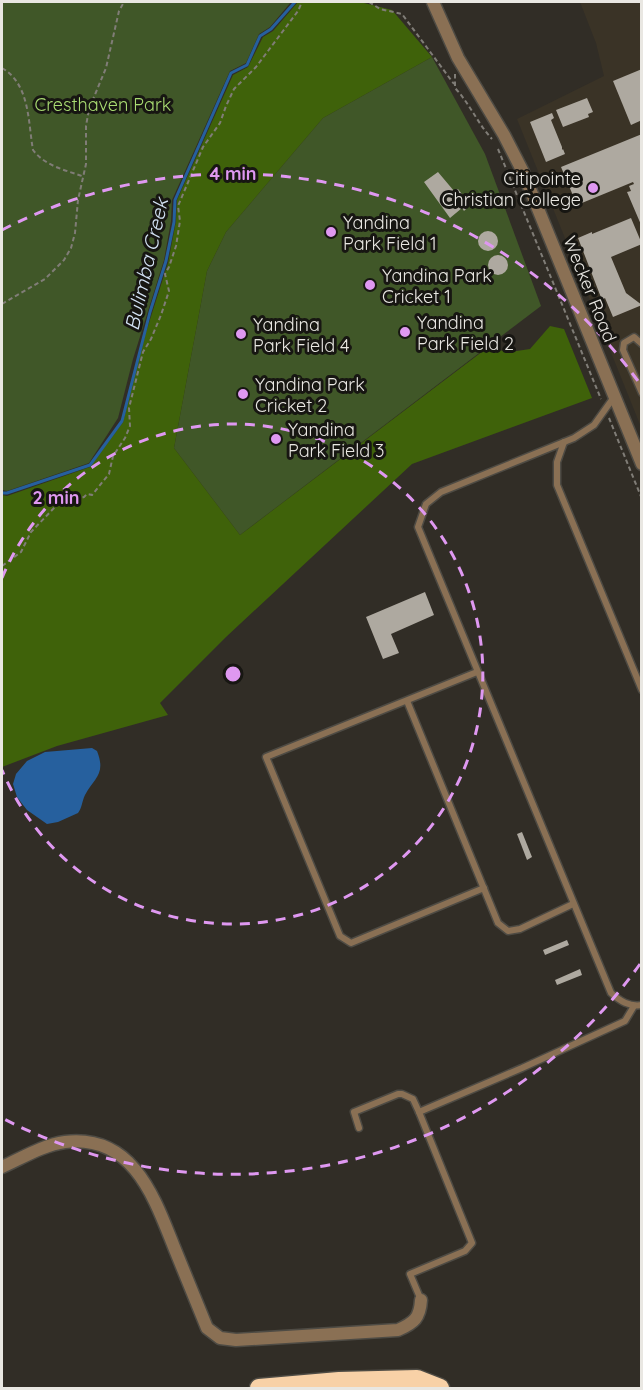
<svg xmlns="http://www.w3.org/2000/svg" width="643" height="1390" viewBox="0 0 643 1390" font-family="Quicksand,sans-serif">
  <rect width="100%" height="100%" fill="#312d26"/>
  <polygon fill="#3a3326" points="580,2 641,2 641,427 517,119 604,76 596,43"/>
  <g fill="#405728">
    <polygon points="2,2 291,2 270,27 259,34 246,63 230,71 172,200 171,221 164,260 133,359 118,418 89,463 7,491 2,490"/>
    <polygon points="432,57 485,154 541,306 240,535 174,448 207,271 226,232 323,118"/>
  </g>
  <polygon fill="#3f620a" points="298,2 360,2 392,10 432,57 323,118 226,232 207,271 174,448 240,535 487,348 510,352 530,349 550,326 564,329 592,398 412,464 226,637 160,703 168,715 57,746 2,767 2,495 7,496 90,467 123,422 146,332 168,263 176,221 177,200 233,75 248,67 263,37 273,31"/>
  <path fill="#26609e" d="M92,748L97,751C106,774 95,777 85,795C82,801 82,808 78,813L58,822L47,824L27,810L17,797L13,784L16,774L27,761L45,752Z"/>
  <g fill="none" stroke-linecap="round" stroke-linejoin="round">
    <polyline stroke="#26609e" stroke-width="3" points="2,493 7,493 90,465 122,421 150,312 166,261 174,222 175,200 231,73 247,65 260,36 271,29 295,2"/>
  </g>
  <g fill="#aea9a0">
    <polygon points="642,69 642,120 631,125 613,81"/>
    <polygon points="587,98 593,112 588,114 589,117 563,127 556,110"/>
    <polygon points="552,113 554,118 551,120 562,147 562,150 563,149 565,154 546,162 530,122"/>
    <polygon points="642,134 642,227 627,192 631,191 629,186 634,184 633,182 577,205 561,167"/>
    <polygon points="438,172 454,191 458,189 469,203 467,205 468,207 464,211 462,208 450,218 424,182"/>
    <polygon points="631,218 642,244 611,257 626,293 642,305 613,317 605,298 602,300 578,238 592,232 592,234"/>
    <circle cx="488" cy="241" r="10"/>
    <circle cx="498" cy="265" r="10"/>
    <polygon points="425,592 434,615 391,634 399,653 383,659 366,617"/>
    <polygon points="522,832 532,857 527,860 517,834"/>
    <polygon points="567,940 569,945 545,955 543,950"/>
    <polygon points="580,969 582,975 557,985 555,980"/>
  </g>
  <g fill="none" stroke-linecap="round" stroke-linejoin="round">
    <defs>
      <g id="service">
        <polyline points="642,344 634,337 624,343 623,350 642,393"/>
        <path d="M614,397L594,425L574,438L441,492L426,504L418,527L611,993C620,1001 629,1007 642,1005"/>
        <polyline points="564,442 557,462 557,485 642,690"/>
        <polyline points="477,672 266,757 340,936 351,943 484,888"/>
        <polyline points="407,701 498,923 508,931 520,929 573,904"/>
        <polyline points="359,1128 354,1112 398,1094 402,1094 413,1099 419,1112"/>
        <polyline points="421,1300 410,1274 465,1251 472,1243 419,1112 522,1068 625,1021 634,1006"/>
      </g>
      <path id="minor" d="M2,1167C22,1158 43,1145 65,1142C133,1134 154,1197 174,1247C185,1274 196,1301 207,1328L220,1338L236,1340L398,1330C414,1323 420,1318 421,1300"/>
      <polyline id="tertiary" points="433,2 458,58 504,135 523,172 642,464"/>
      <polyline id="motorway" points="259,1388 339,1381 417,1379 440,1388"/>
    </defs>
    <use href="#service" stroke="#4e4b44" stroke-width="9"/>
    <use href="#minor" stroke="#4e4b44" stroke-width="15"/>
    <use href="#tertiary" stroke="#4e4b44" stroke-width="15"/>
    <use href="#motorway" stroke="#4e4b44" stroke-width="21"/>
    <g stroke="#807d77" stroke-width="2" stroke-dasharray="4.5 3" stroke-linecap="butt">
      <polyline points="369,2 380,9 402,14 454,84"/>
      <path d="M2,68C30,84 28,122 33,150C45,166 65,170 82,176"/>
      <path d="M455,74V88C470,104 478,124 492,139"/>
      <polyline points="498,149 601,399"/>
      <polyline points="2,304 45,279 64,260 71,248 75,233 78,200 86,164 86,126 89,109 106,68 119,11 124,2"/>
      <polyline points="609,418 642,499"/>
      <polyline points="2,566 21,552 31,532 55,507 64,491 77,499 84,497 87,494 92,495 109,474 113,456 125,438 130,426 129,408 143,352 151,339 161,315 169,291 165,274 169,267 176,246 180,221 178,206 203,147 220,123 226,106 234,89 256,67 298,11 302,2"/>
    </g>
    <use href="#service" stroke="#8a7054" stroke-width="6"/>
    <use href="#minor" stroke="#8a7054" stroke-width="12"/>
    <use href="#tertiary" stroke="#8a7054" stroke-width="12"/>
    <use href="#motorway" stroke="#f8d1a7" stroke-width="18"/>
  </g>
  <g fill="none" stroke="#df98f1" stroke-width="3" stroke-dasharray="10 8">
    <path d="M2 578A250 250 0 1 1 2 770"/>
    <path d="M640 964A500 500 0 0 1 2 1118M2 230A500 500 0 0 1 640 384"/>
  </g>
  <g fill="#df98f1" stroke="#171612" stroke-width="2">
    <circle cx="593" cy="188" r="6"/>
    <circle cx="331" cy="232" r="6"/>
    <circle cx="370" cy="285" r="6"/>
    <circle cx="405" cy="332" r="6"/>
    <circle cx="241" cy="334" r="6"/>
    <circle cx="243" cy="394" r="6"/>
    <circle cx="276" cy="439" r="6"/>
  </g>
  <g text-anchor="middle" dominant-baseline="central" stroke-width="6" stroke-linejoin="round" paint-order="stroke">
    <g font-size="18" fill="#a9dc72" stroke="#171612">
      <text x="103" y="104">Cresthaven Park</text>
    </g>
    <g font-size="18" fill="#e9e7e2" stroke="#171612" text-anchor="start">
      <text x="581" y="178" text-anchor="end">Citipointe<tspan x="581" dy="21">Christian College</tspan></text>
      <text x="343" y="222">Yandina<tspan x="343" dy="21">Park Field 1</tspan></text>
      <text x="382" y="275">Yandina Park<tspan x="382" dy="21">Cricket 1</tspan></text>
      <text x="417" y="322">Yandina<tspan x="417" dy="21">Park Field 2</tspan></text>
      <text x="253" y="324">Yandina<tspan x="253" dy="21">Park Field 4</tspan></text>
      <text x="255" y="384">Yandina Park<tspan x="255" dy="21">Cricket 2</tspan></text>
      <text x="288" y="429">Yandina<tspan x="288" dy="21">Park Field 3</tspan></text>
    </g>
    <g font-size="18" fill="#e9e7e2" stroke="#171612">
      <text transform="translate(590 289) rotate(68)">Wecker Road</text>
    </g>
    <g font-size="20" font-style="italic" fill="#d5e4f6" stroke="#171612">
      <text transform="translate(146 264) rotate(-77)">Bulimba Creek</text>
    </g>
  </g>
  <circle cx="233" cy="674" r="9" fill="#df98f1" stroke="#171612" stroke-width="3"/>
  <g font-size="18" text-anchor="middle" font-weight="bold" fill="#df98f1" stroke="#171612" stroke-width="6" stroke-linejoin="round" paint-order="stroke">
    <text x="233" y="180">4 min</text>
    <text x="56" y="504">2 min</text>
  </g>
  <rect width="643" height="1390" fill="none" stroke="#e9e7e2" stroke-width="6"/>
</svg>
